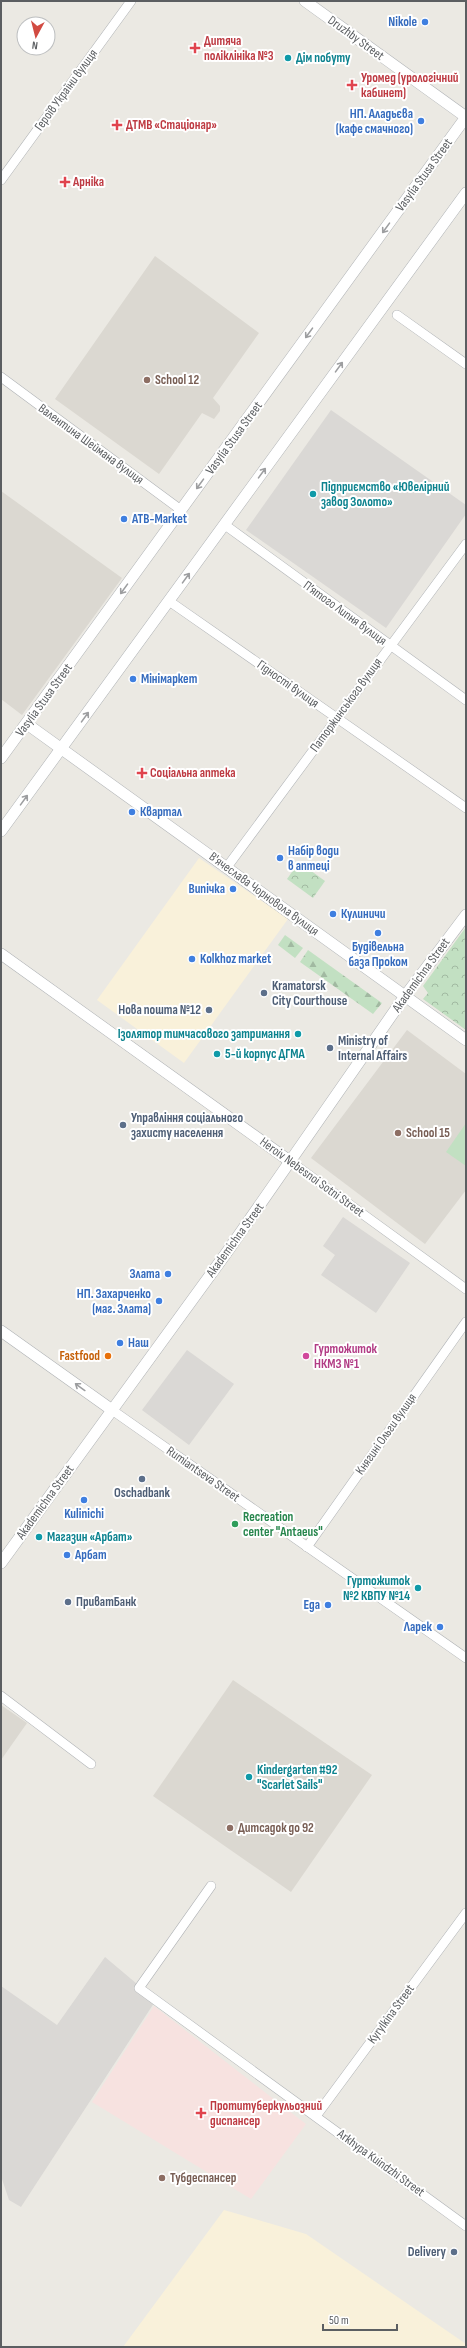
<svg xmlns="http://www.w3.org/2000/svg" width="467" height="2348" viewBox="0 0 467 2348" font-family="'Sofia Sans Condensed',sans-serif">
  <defs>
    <pattern id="forest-firs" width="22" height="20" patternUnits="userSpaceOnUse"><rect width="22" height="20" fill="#c2e0c2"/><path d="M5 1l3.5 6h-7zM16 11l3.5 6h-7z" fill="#a1b9a1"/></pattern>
    <pattern id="park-crowns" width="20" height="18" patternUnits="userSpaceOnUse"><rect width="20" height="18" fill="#c2e0c2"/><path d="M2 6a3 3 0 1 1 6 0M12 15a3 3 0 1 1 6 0" fill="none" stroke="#a1b9a1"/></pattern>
  </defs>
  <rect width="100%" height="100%" fill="#ebe9e3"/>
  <g fill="#f9f1da">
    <polygon points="199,858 288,919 184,1063 97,1000"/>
    <polygon points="224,2210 306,2234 466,2344 466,2347 123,2347"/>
  </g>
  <g fill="#dad8d5">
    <polygon points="331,410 466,505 466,514 386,628 246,530"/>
    <polygon points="343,1217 410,1263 376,1313 321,1275 335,1255 323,1246"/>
    <polygon points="187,1350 234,1384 189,1445 142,1410"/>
    <polygon points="105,1957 156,2000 21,2207 9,2200 1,2176 1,1986 57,2025"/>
  </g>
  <g fill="#dbd8d1">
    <polygon points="155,256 259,333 213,398 220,406 220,411 214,419 202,413 159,474 55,399"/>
    <polygon points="1,491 122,578 22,715 1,699"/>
    <polygon points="407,1030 466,1074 466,1190 425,1244 311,1158"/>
    <polygon points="233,1680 372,1775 291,1892 153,1796"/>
    <polygon points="1,1705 27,1723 1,1760"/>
  </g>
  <polygon fill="#f7e2e0" points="154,2006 306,2124 251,2199 92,2102"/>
  <g fill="url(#forest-firs)">
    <polygon points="285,935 303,948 295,958 278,945"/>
    <polygon points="308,950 382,1003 373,1014 300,962"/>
  </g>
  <g fill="url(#park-crowns)">
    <polygon points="299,862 325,881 313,898 287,879"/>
    <polygon points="466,927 466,1030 423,999 428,993 423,986"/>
  </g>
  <polygon fill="#c2e0c2" points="466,1123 466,1166 446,1152"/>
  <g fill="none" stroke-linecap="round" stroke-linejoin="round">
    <defs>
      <g id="minor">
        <polyline points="1,180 131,1"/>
        <polyline points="397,315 466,364"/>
        <polyline points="1,377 181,510"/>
        <polyline points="225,525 466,700"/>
        <polyline points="169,601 466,808"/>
        <polyline points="227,867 466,544"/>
        <polyline points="291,1162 466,1289"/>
        <polyline points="112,1410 466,1658"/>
        <polyline points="307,1547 466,1322"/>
        <polyline points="1,1696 91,1764"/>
        <polyline points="211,1886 139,1988 466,2226"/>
        <polyline points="316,2116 466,1913"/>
      </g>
      <g id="tertiary">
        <polyline points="305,1 466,117"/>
        <polyline points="27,724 466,1040"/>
        <polyline points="1,758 466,117"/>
        <polyline points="1,831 466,193"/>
        <polyline points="1,954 291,1162"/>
        <polyline points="1,1331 112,1410"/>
        <polyline points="1,1563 227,1252 405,996 466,915"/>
      </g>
    </defs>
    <use href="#minor" stroke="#b0b3b6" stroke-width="10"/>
    <use href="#tertiary" stroke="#b0b3b6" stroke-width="12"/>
    <use href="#minor" stroke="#fff" stroke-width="9"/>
    <use href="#tertiary" stroke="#fff" stroke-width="11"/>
  </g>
  <defs><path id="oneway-shaft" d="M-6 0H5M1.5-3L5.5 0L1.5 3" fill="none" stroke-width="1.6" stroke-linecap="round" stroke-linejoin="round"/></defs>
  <g stroke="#9d9ea0">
    <use href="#oneway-shaft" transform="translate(386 228) rotate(126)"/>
    <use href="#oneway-shaft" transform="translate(309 333) rotate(126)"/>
    <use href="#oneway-shaft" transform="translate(339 367) rotate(-54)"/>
    <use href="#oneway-shaft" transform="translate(262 473) rotate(-54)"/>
    <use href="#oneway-shaft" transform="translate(200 484) rotate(126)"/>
    <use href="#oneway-shaft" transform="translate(186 578) rotate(-54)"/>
    <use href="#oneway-shaft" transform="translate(124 589) rotate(126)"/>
    <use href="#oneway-shaft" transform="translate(85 717) rotate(-54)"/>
    <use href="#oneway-shaft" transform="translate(24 800) rotate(-54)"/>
    <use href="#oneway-shaft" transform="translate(80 1387) rotate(-144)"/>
  </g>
  <g fill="#3f7fe0" stroke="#fff" stroke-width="1.5">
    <circle cx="425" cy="22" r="4"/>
    <circle cx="421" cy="121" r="4"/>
    <circle cx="124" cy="519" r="4"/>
    <circle cx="133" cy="679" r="4"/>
    <circle cx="132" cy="812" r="4"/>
    <circle cx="280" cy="858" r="4"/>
    <circle cx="233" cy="889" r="4"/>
    <circle cx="333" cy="914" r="4"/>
    <circle cx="378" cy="933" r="4"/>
    <circle cx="192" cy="959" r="4"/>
    <circle cx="168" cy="1274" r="4"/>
    <circle cx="159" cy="1301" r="4"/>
    <circle cx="120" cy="1343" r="4"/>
    <circle cx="84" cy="1500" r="4"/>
    <circle cx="67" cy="1555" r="4"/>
    <circle cx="328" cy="1605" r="4"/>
    <circle cx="440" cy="1627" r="4"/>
  </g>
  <g fill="#e0444e" stroke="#fff" stroke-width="1.5">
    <path d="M193 42h4v4h4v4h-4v4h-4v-4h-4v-4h4z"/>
    <path d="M350 79h4v4h4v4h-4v4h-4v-4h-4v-4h4z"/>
    <path d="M115 119h4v4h4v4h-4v4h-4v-4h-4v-4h4z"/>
    <path d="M63 176h4v4h4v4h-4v4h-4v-4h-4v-4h4z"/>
    <path d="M140 767h4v4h4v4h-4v4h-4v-4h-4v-4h4z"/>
    <path d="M199 2107h4v4h4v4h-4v4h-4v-4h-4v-4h4z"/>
  </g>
  <g fill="#0f9aa8" stroke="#fff" stroke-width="1.5">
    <circle cx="288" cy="58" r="4"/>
    <circle cx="313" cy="494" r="4"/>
    <circle cx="298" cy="1034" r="4"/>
    <circle cx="217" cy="1054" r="4"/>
    <circle cx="39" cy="1537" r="4"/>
    <circle cx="418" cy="1588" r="4"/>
    <circle cx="249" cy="1777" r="4"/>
  </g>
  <g fill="#8d6e63" stroke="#fff" stroke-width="1.5">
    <circle cx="147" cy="380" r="4"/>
    <circle cx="398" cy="1133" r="4"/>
    <circle cx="230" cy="1828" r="4"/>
    <circle cx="162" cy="2178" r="4"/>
  </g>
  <g fill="#5c6f8a" stroke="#fff" stroke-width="1.5">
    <circle cx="264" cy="993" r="4"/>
    <circle cx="209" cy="1010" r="4"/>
    <circle cx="330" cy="1048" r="4"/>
    <circle cx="123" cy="1125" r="4"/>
    <circle cx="142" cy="1479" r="4"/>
    <circle cx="68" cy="1602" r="4"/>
    <circle cx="454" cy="2252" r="4"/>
  </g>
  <circle fill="#e8710a" stroke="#fff" stroke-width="1.5" cx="108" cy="1356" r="4"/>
  <circle fill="#d1479c" stroke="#fff" stroke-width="1.5" cx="306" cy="1356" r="4"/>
  <circle fill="#2e9e5b" stroke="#fff" stroke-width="1.5" cx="235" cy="1524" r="4"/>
  <g text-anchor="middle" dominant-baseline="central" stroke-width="4" stroke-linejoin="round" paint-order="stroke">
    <g font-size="13" font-weight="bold" fill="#366cbe" stroke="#fff" text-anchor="start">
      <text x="417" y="22" text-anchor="end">Nikole</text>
      <text x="413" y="114" text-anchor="end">НП. Аладьєва<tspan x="413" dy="15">(кафе смачного)</tspan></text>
      <text x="132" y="519">ATB-Market</text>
      <text x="141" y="679">Мінімаркет</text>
      <text x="140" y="812">Квартал</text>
      <text x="288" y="851">Набір води<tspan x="288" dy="15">в аптеці</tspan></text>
      <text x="225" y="889" text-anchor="end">Випічка</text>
      <text x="341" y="914">Кулиничи</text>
      <text x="378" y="947" text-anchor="middle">Будівельна<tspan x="378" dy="15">база Проком</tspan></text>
      <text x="200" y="959">Kolkhoz market</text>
      <text x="160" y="1274" text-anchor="end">Злата</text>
      <text x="151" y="1294" text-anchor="end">НП. Захарченко<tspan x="151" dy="15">(маг. Злата)</tspan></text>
      <text x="128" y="1343">Наш</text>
      <text x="84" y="1514" text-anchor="middle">Kulinichi</text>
      <text x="75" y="1555">Арбат</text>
      <text x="320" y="1605" text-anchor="end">Еда</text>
      <text x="432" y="1627" text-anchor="end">Ларек</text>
    </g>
    <g font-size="13" fill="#5b5e61" stroke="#fff">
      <text transform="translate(356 38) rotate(36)">Druzhby Street</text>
      <text transform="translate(66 90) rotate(-54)">Героїв України вулиця</text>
      <text transform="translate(424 175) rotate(-54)">Vasylia Stusa Street</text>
      <text transform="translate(234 438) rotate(-54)">Vasylia Stusa Street</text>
      <text transform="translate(91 444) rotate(36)">Валентина Шеймана вулиця</text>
      <text transform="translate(345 613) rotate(36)">П’ятого Липня вулиця</text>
      <text transform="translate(288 684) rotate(35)">Гідності вулиця</text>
      <text transform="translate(44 700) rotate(-54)">Vasylia Stusa Street</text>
      <text transform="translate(346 705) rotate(-54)">Паторжинського вулиця</text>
      <text transform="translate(264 894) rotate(36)">В'ячеслава Чорновола вулиця</text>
      <text transform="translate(421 975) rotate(-54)">Akademichna Street</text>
      <text transform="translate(312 1177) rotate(36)">Heroiv Nebesnoi Sotni Street</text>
      <text transform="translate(235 1240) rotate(-54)">Akademichna Street</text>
      <text transform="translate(386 1434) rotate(-55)">Княгині Ольги вулиця</text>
      <text transform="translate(203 1474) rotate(35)">Rumiantseva Street</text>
      <text transform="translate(45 1502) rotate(-54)">Akademichna Street</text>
      <text transform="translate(391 2014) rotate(-54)">Kyrylkina Street</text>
      <text transform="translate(381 2163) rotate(36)">Arkhypa Kuindzhi Street</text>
    </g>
    <g font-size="13" font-weight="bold" fill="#be3a42" stroke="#fff" text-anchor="start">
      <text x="204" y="41">Дитяча<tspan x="204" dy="15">поліклініка №3</tspan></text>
      <text x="361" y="78">Уромед (урологічний<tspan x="361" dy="15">кабинет)</tspan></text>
      <text x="126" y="125">ДТМВ «Стаціонар»</text>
      <text x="73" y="182">Арніка</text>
      <text x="150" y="773">Соціальна аптека</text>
      <text x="210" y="2106">Протитуберкульозний<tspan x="210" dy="15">диспансер</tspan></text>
    </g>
    <g font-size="13" font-weight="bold" fill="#0d838f" stroke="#fff" text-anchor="start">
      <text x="296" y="58">Дім побуту</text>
      <text x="321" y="487">Підприємство «Ювелірний<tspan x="321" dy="15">завод Золото»</tspan></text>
      <text x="290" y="1034" text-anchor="end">Ізолятор тимчасового затримання</text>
      <text x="225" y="1054">5-й корпус ДГМА</text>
      <text x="47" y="1537">Магазин «Арбат»</text>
      <text x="410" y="1581" text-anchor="end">Гуртожиток<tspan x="410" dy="15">№2 КВПУ №14</tspan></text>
      <text x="257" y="1770">Kindergarten #92<tspan x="257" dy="15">"Scarlet Sails"</tspan></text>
    </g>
    <g font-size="13" font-weight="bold" fill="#785e54" stroke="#fff" text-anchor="start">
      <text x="155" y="380">School 12</text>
      <text x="406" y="1133">School 15</text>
      <text x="238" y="1828">Дитсадок до 92</text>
      <text x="170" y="2178">Тубдеспансер</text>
    </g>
    <g font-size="13" font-weight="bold" fill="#4e5e75" stroke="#fff" text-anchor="start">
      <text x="272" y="986">Kramatorsk<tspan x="272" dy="15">City Courthouse</tspan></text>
      <text x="201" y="1010" text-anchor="end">Нова пошта №12</text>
      <text x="338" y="1041">Ministry of<tspan x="338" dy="15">Internal Affairs</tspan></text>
      <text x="131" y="1118">Управління соціального<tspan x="131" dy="15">захисту населення</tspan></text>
      <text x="142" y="1493" text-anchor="middle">Oschadbank</text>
      <text x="76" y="1602">ПриватБанк</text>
      <text x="446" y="2252" text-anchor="end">Delivery</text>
    </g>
    <g font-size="13" font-weight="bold" fill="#b23c85" stroke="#fff" text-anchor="start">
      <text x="314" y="1349">Гуртожиток<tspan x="314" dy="15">НКМЗ №1</tspan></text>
    </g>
    <g font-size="13" font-weight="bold" fill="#c56008" stroke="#fff" text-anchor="end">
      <text x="100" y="1356">Fastfood</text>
    </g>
    <g font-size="13" font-weight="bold" fill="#27864d" stroke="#fff" text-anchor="start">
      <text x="243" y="1517">Recreation<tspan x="243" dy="15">center "Antaeus"</tspan></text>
    </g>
  </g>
  <rect width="467" height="2348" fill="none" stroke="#5b5e61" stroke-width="4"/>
  <g transform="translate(36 36) rotate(187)"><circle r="19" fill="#ffffff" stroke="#bdbfc0"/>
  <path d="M0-3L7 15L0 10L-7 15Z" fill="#d24b42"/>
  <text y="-6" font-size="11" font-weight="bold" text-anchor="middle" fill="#5b5e61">N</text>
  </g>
  <path d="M323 2324v6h74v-6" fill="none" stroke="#5b5e61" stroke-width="2"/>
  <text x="329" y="2324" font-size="12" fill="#5b5e61" stroke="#ffffff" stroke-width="3" paint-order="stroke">50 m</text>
</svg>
